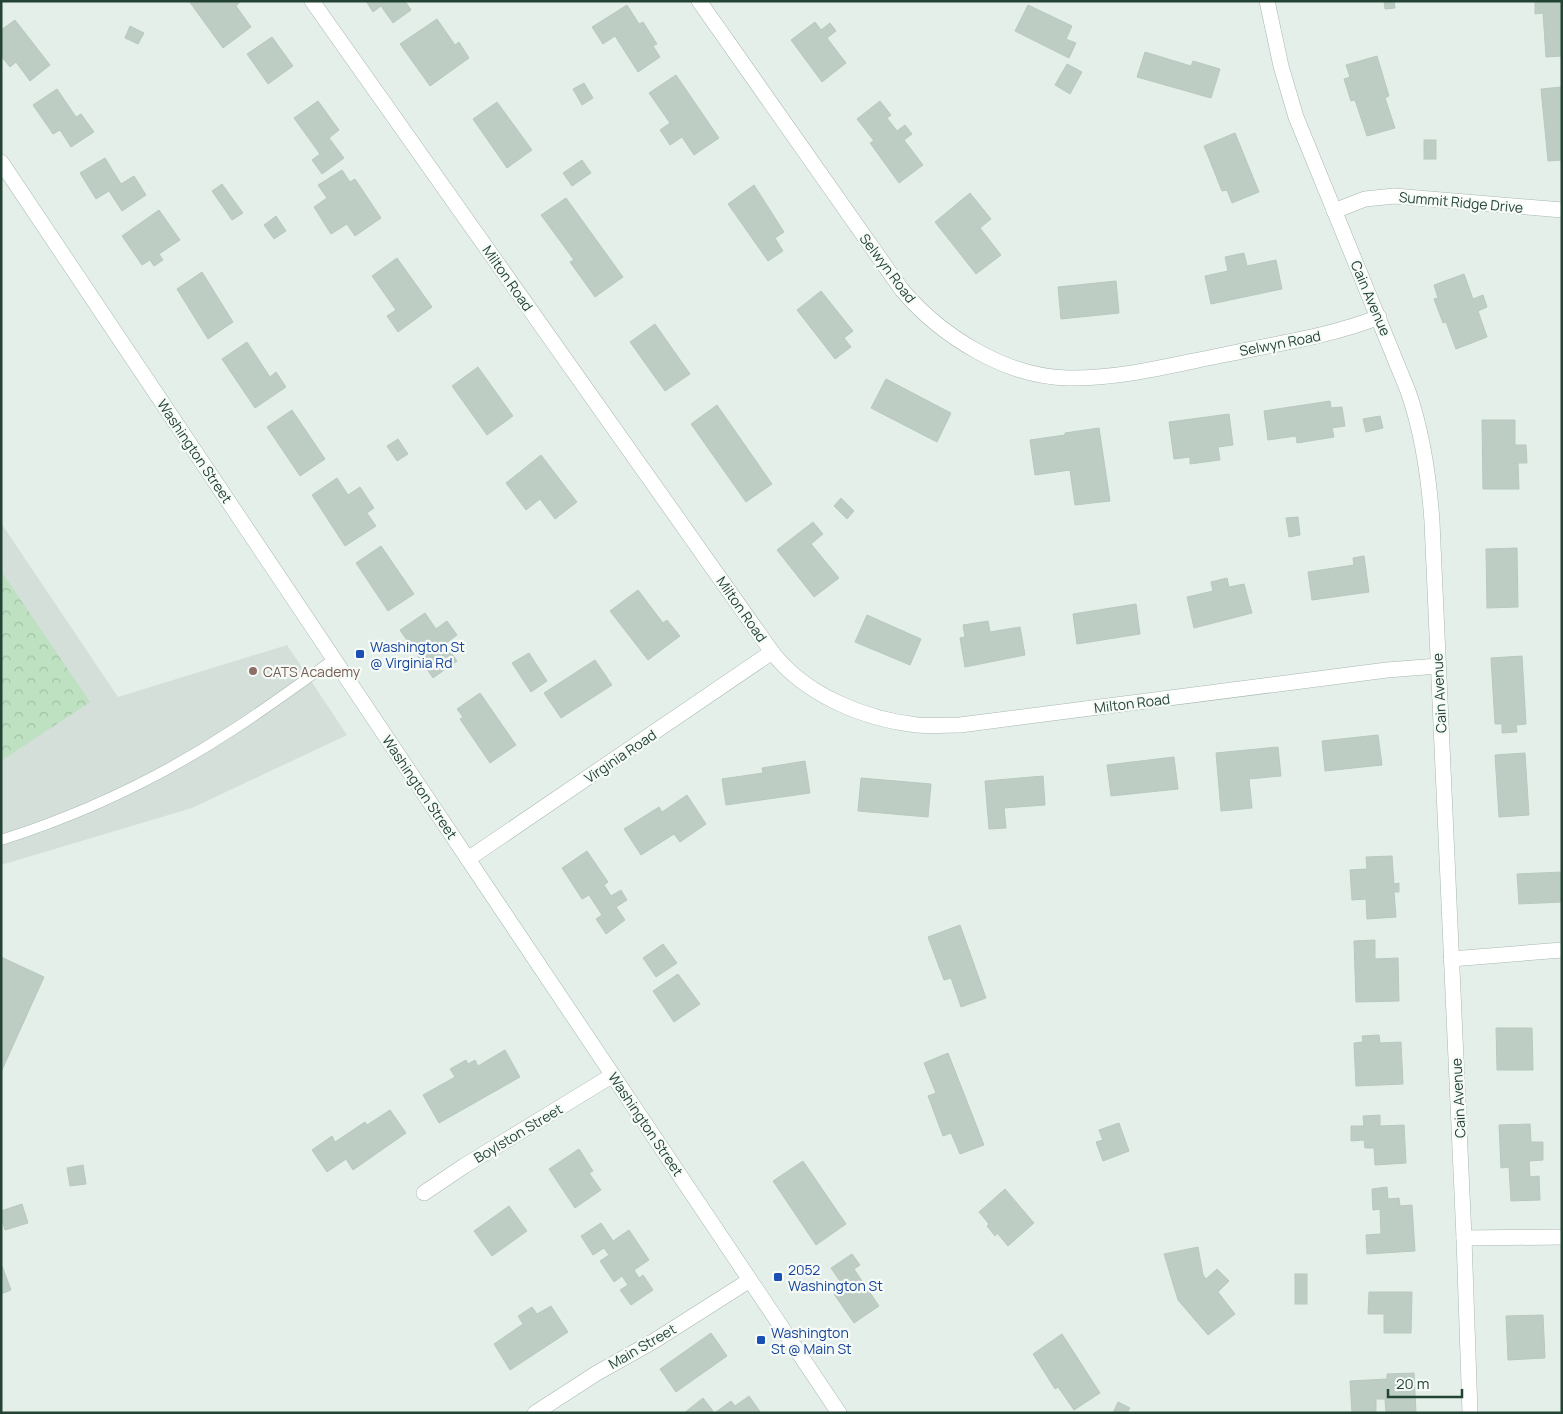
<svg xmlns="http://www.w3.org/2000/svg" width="1563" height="1414" viewBox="0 0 1563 1414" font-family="Manrope,sans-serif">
  <defs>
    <pattern id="park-crowns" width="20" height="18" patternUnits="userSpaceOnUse" patternTransform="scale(1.25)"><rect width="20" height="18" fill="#bde1c1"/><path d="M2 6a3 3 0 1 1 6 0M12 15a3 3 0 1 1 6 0" fill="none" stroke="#a2c2a6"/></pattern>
  </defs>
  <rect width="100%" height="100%" fill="#e5efe9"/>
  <polygon fill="#d3dfd8" points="1,523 118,697 287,645 347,735 192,808 1,865"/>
  <polygon fill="url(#park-crowns)" points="1,571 90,702 1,761"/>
  <g fill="#bdcdc4" stroke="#b7c9bf">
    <polygon points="189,1 241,1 236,6 251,27 223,48"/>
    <polygon points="366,1 405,1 411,10 393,23 381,6 373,12"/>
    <polygon points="1384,1 1394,1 1395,8 1385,9"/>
    <polygon points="1535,1 1560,1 1562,14 1562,56 1546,57 1543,13 1535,14"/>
    <polygon points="627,5 639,24 643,22 657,44 653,46 660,57 638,72 615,36 603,44 592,27"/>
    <polygon points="1028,5 1072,26 1066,39 1076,43 1069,58 1015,31"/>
    <polygon points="437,19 455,45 459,42 469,58 430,86 400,44"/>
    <polygon points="15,20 50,65 30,81 16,62 10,67 1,56 1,30"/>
    <polygon points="815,22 821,30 830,23 836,31 827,38 846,63 822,82 791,40"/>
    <polygon points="130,26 144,33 138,44 125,38"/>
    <polygon points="272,37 293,66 268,84 247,54"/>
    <polygon points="1145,52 1191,66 1193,61 1220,69 1211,98 1137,77"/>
    <polygon points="1377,56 1389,96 1385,98 1395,128 1367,136 1355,100 1351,101 1344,79 1350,77 1346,65"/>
    <polygon points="1067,64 1082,72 1070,94 1055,85"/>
    <polygon points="676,75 719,138 694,155 682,137 670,145 660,130 670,123 649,93"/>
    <polygon points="584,83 593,98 582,105 573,89"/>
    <polygon points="1562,87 1562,160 1548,161 1541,89"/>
    <polygon points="57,89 76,117 81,114 94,132 71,147 60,130 53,134 33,105"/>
    <polygon points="318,101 339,130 329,138 344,158 322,174 312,160 320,154 294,118"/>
    <polygon points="880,101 891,115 887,118 897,131 905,125 912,134 904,140 923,165 899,183 870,143 874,141 857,119"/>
    <polygon points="497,102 532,150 507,168 473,119"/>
    <polygon points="1235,133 1259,192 1232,203 1227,190 1222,191 1204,146"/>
    <rect x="1424" y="140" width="12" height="19"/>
    <polygon points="105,158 121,184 134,176 146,195 122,211 109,191 96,199 80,173"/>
    <polygon points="582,160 591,173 572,186 563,173"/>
    <polygon points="342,170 350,182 355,179 381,218 355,236 347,224 331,234 314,207 327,198 318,185"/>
    <polygon points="222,184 243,213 232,220 212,191"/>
    <polygon points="754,185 784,232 775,238 783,251 768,261 728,204"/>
    <polygon points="970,193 991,219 980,228 1001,255 976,274 935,222"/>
    <polygon points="566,198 623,277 595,297 570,262 574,260 541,215"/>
    <polygon points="159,210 180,240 159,254 163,260 154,266 150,260 142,265 122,236"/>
    <polygon points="276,216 286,231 274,239 264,225"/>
    <polygon points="1244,253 1247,266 1276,260 1282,289 1211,304 1205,276 1228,271 1225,257"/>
    <polygon points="397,258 432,307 398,332 387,316 396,310 372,276"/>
    <polygon points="202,272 233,322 208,339 177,289"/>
    <polygon points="1464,274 1473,299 1483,295 1487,307 1478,311 1487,337 1456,349 1446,322 1443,323 1434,299 1438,298 1434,285"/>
    <polygon points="1116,281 1119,313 1061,319 1058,287"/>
    <polygon points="821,291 853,331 844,338 851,347 835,359 797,310"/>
    <polygon points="655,324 690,374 665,391 630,342"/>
    <polygon points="247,342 270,377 276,372 286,387 255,408 222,359"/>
    <polygon points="478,367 513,416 487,435 452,386"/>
    <polygon points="886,379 951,413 937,442 871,408"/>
    <polygon points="1330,401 1331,408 1342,407 1345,426 1332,428 1334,437 1297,443 1296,436 1268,440 1264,411"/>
    <polygon points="717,405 772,484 746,502 691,424"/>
    <polygon points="292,410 325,459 300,476 267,427"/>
    <polygon points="1229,414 1233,445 1218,447 1220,460 1190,464 1190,457 1174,459 1169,422"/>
    <polygon points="1380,416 1383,428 1366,432 1363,419"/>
    <polygon points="1482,420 1515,420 1515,445 1526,445 1527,463 1518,463 1519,489 1483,489"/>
    <polygon points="1099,428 1110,501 1075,505 1070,470 1035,475 1030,440 1065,435 1065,433"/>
    <polygon points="398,439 408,454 397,461 387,446"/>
    <polygon points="541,455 577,502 555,519 540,499 526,510 506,483"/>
    <polygon points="337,478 348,495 360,487 374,508 367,513 376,526 345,546 312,495"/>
    <polygon points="841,498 854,511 847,519 834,506"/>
    <polygon points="1298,517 1300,535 1289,537 1286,518"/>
    <polygon points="813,522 823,534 811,544 839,578 814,597 777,550"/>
    <polygon points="381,546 414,594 388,611 356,563"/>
    <polygon points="1517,548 1518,607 1487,608 1486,549"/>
    <polygon points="1364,556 1369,592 1312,600 1308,572 1354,565 1353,558"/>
    <polygon points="1227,578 1229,587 1244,584 1252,613 1194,628 1187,597 1213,591 1211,582"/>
    <polygon points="638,590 663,623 667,620 680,636 648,660 610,611"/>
    <polygon points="1136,604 1140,634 1077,644 1073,614"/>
    <polygon points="425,613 436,629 447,621 457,635 445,644 457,661 433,678 400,630"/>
    <polygon points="867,615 921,639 910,665 855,642"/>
    <polygon points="988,621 990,632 1020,627 1025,655 965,667 960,638 965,637 963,625"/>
    <polygon points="529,653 547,681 531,692 512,663"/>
    <polygon points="1522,656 1526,724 1516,725 1517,732 1502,733 1502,724 1495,724 1491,658"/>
    <polygon points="595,660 612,685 561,718 544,693"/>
    <polygon points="480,693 516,745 490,763 460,719 463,717 457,709"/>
    <polygon points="1378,735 1382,765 1325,771 1322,741"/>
    <polygon points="1278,747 1281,776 1249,779 1252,808 1221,811 1216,753"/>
    <polygon points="1525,753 1529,815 1499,817 1495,755"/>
    <polygon points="1174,757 1178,789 1111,796 1107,765"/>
    <polygon points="805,761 810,793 726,805 722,779 763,773 762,768"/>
    <polygon points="1043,776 1045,805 1004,808 1006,828 989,829 985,781"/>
    <polygon points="861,778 931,784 928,817 858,811"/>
    <polygon points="687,795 706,824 680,842 674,834 641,855 624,829 659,807 662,812"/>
    <polygon points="587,851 608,882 604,885 611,896 621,890 627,900 616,907 625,920 606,934 596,919 602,915 589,895 582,899 562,868"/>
    <polygon points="1392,856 1394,884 1399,883 1399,892 1394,892 1396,917 1367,919 1366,899 1352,900 1350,870 1367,869 1366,857"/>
    <polygon points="1562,872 1562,902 1519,904 1517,874"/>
    <polygon points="960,925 986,998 961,1007 951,978 944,980 928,937"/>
    <polygon points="1375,940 1375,959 1398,958 1399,1001 1356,1002 1354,941"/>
    <polygon points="663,944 677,963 656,977 643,958"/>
    <polygon points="1,957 44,977 1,1072"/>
    <polygon points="678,974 700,1004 674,1022 653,991"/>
    <polygon points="1496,1028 1532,1028 1533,1070 1497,1070"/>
    <polygon points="1379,1035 1380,1043 1401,1042 1403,1084 1356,1086 1354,1043 1363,1042 1362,1036"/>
    <polygon points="505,1050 520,1077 439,1123 423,1095 455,1077 450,1069 466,1060 468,1064 475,1060 478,1066"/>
    <polygon points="948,1053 984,1145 960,1154 951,1133 943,1136 928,1096 936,1093 924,1063"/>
    <polygon points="390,1110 406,1133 353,1170 346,1159 327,1172 312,1150 332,1136 335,1142 365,1122 367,1125"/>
    <polygon points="1380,1115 1380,1126 1404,1125 1406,1163 1375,1165 1374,1148 1365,1148 1364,1140 1351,1141 1351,1126 1364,1126 1363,1116"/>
    <polygon points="1119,1123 1129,1151 1103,1161 1096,1142 1103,1140 1099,1130"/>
    <polygon points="1530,1124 1531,1142 1543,1142 1543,1160 1529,1161 1530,1177 1539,1176 1540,1200 1511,1201 1509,1167 1501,1168 1499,1125"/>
    <polygon points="579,1149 593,1171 589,1173 601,1190 575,1208 549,1169"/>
    <polygon points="803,1161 846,1224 816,1245 773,1181"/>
    <polygon points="83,1165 86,1184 70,1186 67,1168"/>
    <polygon points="1387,1187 1388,1199 1399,1198 1400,1206 1412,1205 1415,1251 1367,1254 1366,1235 1381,1234 1380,1209 1373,1210 1372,1189"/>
    <polygon points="1005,1189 1034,1223 1008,1246 997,1233 995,1236 987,1226 989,1224 979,1212"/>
    <polygon points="22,1204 28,1223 5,1230 1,1217 1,1211"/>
    <polygon points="509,1206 527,1231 492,1256 474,1231"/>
    <polygon points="601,1223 613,1241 629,1230 649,1260 634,1270 639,1278 643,1275 653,1290 631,1305 620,1290 628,1285 622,1276 614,1282 600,1261 609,1255 604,1248 593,1255 581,1236"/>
    <polygon points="1198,1247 1203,1275 1206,1279 1217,1269 1229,1281 1218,1292 1235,1314 1208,1335 1178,1300 1164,1254"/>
    <polygon points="852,1254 860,1265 854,1269 879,1306 854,1323 834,1294 844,1287 831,1268"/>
    <polygon points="1,1263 11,1290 1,1294"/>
    <rect x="1295" y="1274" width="12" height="30"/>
    <polygon points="1369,1292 1412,1292 1411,1333 1384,1333 1384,1314 1368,1314"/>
    <polygon points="551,1306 568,1332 510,1370 494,1344 523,1324 518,1316 532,1307 537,1314"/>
    <polygon points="1543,1315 1545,1358 1508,1360 1506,1316"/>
    <polygon points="711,1333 727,1356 676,1392 660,1369"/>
    <polygon points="1062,1334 1100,1393 1074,1410 1058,1387 1055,1389 1033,1354"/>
    <polygon points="1414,1373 1416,1413 1386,1413 1385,1399 1376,1399 1376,1413 1352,1413 1350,1381 1387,1379 1387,1374"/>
    <polygon points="749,1396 761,1413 716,1412 731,1401 735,1406"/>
    <polygon points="703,1398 713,1411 711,1413 684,1413"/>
    <polygon points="1118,1402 1130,1408 1127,1413 1113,1413"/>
  </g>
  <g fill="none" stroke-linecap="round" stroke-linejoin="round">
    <defs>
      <path id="service" d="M1,840C83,814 163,776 234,729C268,707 301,683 334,659"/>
      <g id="minor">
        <path d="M312,1L772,652C805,695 864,719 917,725C931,726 946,725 960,725L1387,670L1438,666"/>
        <path d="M699,1L902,290C941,336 1006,377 1068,378C1122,379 1176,364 1228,354C1279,343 1331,336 1379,317"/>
        <path d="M1267,1L1281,66L1296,117L1408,391C1423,434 1429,477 1432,522L1464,1238L1470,1413"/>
        <polyline points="1334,211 1365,199 1394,196 1562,210"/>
        <polyline points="468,859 772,652"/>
        <polyline points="1451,959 1562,950"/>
        <polyline points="424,1193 464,1166 613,1075"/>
        <polyline points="1464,1238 1562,1237"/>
        <polyline points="535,1413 597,1373 654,1341 750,1280"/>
      </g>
      <polyline id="secondary" points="1,162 839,1413"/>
    </defs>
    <use href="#service" stroke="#a7b8af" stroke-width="11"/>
    <use href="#minor" stroke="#a7b8af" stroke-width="16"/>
    <use href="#secondary" stroke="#a3bcaf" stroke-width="16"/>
    <use href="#service" stroke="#fff" stroke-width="10"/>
    <use href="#minor" stroke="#fff" stroke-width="15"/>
    <use href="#secondary" stroke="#fff" stroke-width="15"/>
  </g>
  <g fill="#1a4fb4" stroke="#f6fbf8" stroke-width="2">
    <rect x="355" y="649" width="10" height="10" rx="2.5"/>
    <rect x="773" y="1272" width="10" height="10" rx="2.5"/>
    <rect x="756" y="1335" width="10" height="10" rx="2.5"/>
  </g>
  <circle fill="#8d6e63" stroke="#f6fbf8" stroke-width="2" cx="253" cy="671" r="5"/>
  <g text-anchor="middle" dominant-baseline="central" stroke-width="4.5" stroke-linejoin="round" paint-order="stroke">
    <g font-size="14" fill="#234335" stroke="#f6fbf8">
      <text transform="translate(1461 202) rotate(5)">Summit Ridge Drive</text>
      <text transform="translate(888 268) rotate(53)">Selwyn Road</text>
      <text transform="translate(508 278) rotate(55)">Milton Road</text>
      <text transform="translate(1371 298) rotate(67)">Cain Avenue</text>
      <text transform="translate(1280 343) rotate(-11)">Selwyn Road</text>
      <text transform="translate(195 451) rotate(56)">Washington Street</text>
      <text transform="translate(742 609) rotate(55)">Milton Road</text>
      <text transform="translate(1439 693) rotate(-93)">Cain Avenue</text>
      <text transform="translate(1132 703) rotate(-7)">Milton Road</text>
      <text transform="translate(620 756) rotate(-34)">Virginia Road</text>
      <text transform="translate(420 787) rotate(56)">Washington Street</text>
      <text transform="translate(1458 1098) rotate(-93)">Cain Avenue</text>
      <text transform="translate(646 1124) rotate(56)">Washington Street</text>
      <text transform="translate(518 1133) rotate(-31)">Boylston Street</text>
      <text transform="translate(642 1346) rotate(-30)">Main Street</text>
    </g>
    <g font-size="14" fill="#164399" stroke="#f6fbf8" text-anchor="start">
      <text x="370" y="646">Washington St<tspan x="370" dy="16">@ Virginia Rd</tspan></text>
      <text x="788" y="1269">2052<tspan x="788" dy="16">Washington St</tspan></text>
      <text x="771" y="1332">Washington<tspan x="771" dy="16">St @ Main St</tspan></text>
    </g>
    <g font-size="14" fill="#785e54" stroke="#f6fbf8" text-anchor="start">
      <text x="263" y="671">CATS Academy</text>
    </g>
  </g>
  <rect width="1563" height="1414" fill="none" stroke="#234335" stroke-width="5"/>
  <path d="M1388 1389v8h74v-8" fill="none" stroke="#234335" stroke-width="2.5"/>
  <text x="1396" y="1389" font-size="15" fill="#234335" stroke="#f6fbf8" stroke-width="4" paint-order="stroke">20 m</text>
</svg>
